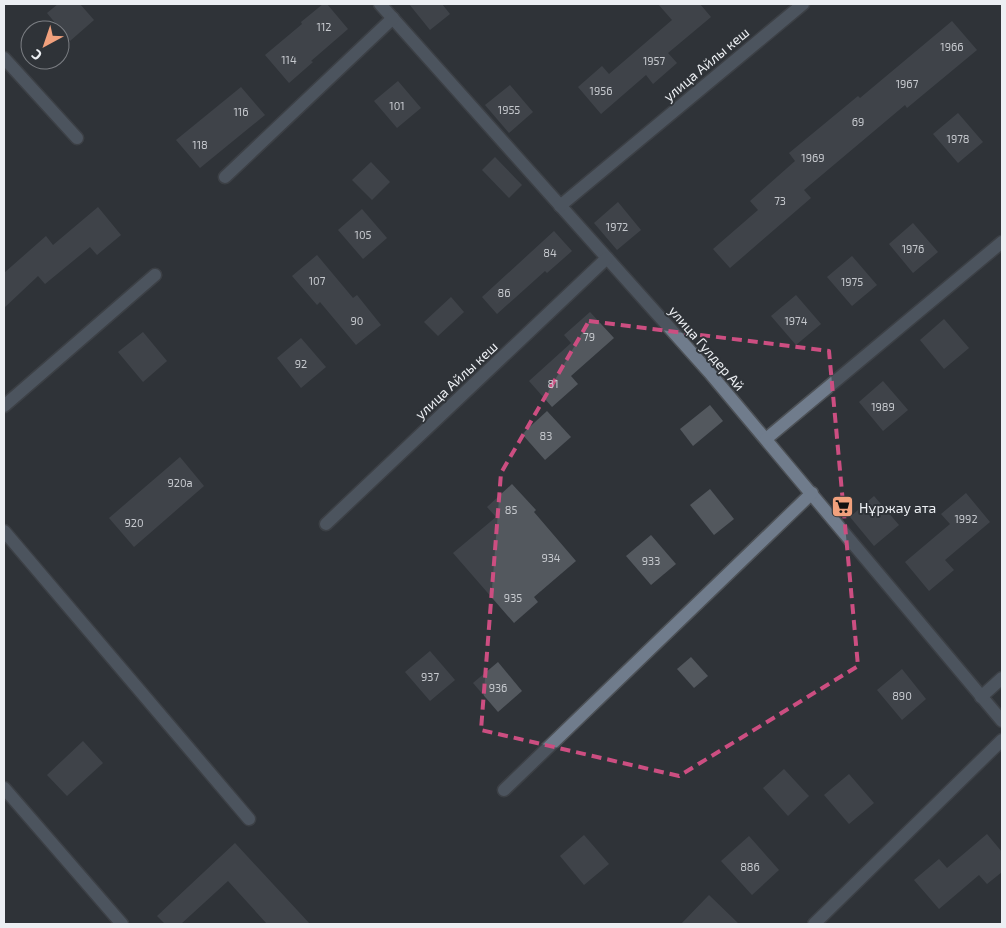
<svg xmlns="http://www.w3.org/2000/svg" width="1006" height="928" viewBox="0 0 1006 928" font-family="'Exo 2',sans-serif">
  <rect width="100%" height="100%" fill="#2f3338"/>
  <g fill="#53585e">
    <polygon points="58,4 80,4 94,20 70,41 47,13"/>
    <polygon points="323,4 327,4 348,29 311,61 313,62 289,83 265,55 302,24 301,22"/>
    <polygon points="409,4 442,4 450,14 430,30"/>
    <polygon points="658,4 700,4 711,17 668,53 677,63 653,84 646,75 601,114 578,87 602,66 609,74 672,20"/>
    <polygon points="952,21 977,50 907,108 905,105 804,190 811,198 730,268 713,249 758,210 750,201 795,161 789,153 858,96 860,98"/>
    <polygon points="398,81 421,108 397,128 374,101"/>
    <polygon points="510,85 533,112 509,133 485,105"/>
    <polygon points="241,87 265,115 200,168 176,140"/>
    <polygon points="958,113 983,142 958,163 933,134"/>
    <polygon points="495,157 522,185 509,198 482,170"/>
    <polygon points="371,162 390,182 372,200 352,180"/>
    <polygon points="618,202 641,230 617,250 594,223"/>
    <polygon points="98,207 121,235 97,255 90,247 45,284 38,276 4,308 4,273 46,236 53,245"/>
    <polygon points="362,209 387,238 363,259 338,230"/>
    <polygon points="913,223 938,252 913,273 889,244"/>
    <polygon points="554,231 572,251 547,273 545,271 497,314 482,297"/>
    <polygon points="317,255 353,298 357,295 381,325 356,345 320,302 317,305 292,276"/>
    <polygon points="852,256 877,285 852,306 827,277"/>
    <polygon points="796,295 821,324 796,345 771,316"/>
    <polygon points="451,297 464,312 438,336 424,322"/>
    <polygon points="590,312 614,338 571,376 578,384 552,407 529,381 571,343 564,335"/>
    <polygon points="944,319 969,348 944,369 920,340"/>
    <polygon points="143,332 167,361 143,382 118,352"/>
    <polygon points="301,338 326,367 301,388 277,358"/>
    <polygon points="883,381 908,410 883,431 859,402"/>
    <polygon points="710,405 723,421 693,446 680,429"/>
    <polygon points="547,411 571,437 545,460 522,434"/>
    <polygon points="180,457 204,486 134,547 109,518"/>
    <polygon points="512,484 536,510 534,512 576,561 534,597 538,602 514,623 453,553 496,517 487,507"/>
    <polygon points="710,489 734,519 714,535 690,505"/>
    <polygon points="966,493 990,522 945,560 954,570 929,591 905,562 950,524 941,514"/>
    <polygon points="874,496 899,525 874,546 850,517"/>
    <polygon points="651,535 676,564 651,585 626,556"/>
    <polygon points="430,651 455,680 430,701 405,672"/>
    <polygon points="691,657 708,676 694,688 677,669"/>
    <polygon points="498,662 522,691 498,712 473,683"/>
    <polygon points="902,669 926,699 902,720 877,690"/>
    <polygon points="83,741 103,763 67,796 47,775"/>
    <polygon points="784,769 809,796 788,816 763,788"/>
    <polygon points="849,774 874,803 849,824 824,795"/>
    <polygon points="987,834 1002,852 1002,872 987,884 979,875 939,909 914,880 939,859 947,868"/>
    <polygon points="584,835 609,864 584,885 560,856"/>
    <polygon points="749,836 779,870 752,895 721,861"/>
    <polygon points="235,843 310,924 267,924 228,881 181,924 165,924 157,916"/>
    <polygon points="709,895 739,924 681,924"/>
  </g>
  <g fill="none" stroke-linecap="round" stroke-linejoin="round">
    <defs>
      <g id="minor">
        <polyline points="380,4 709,372 1002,721"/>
        <polyline points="4,58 77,138"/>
        <polyline points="225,177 393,18"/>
        <polyline points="560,206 803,4"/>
        <polyline points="4,406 155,275"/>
        <polyline points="766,439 1002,242"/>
        <polyline points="326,524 607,258"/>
        <polyline points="4,531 249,819"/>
        <polyline points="981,697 1002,678"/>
        <polyline points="4,788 122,924"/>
        <polyline points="504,790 812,493"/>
        <polyline points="814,924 1002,740"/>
      </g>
    </defs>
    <use href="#minor" stroke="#4d5156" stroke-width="15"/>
    <use href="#minor" stroke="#707c8c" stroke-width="12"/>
  </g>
  <path d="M0 0H1006V928H0ZM589,321L829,351L858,666L679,776L481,730L501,473Z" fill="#2f3338" fill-opacity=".55" fill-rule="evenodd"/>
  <path fill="none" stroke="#cc4e81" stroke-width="4" stroke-dasharray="10 6" stroke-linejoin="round" d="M589,321L829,351L858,666L679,776L481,730L501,473Z"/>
  <defs>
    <symbol id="supermarket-square" viewBox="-11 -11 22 22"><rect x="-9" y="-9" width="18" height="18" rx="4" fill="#f1a17d" stroke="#2f3338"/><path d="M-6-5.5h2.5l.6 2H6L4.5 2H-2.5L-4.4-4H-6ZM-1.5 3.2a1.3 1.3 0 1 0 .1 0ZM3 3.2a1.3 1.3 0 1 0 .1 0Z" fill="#111"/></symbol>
  </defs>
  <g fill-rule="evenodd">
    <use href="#supermarket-square" x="830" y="494" width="25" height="25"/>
  </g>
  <g text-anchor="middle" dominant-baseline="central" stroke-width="4" stroke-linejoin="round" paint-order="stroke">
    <g font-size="11" fill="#c6c9ce">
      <text x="324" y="26">112</text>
      <text x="952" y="46">1966</text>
      <text x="289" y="59">114</text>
      <text x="654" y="60">1957</text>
      <text x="907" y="83">1967</text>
      <text x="601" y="90">1956</text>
      <text x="397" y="105">101</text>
      <text x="509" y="109">1955</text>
      <text x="241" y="111">116</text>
      <text x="858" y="121">69</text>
      <text x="958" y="138">1978</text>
      <text x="200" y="144">118</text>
      <text x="813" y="157">1969</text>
      <text x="780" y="200">73</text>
      <text x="617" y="226">1972</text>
      <text x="363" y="234">105</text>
      <text x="913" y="248">1976</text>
      <text x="550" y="252">84</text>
      <text x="317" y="280">107</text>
      <text x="852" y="281">1975</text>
      <text x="504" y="292">86</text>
      <text x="357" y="320">90</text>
      <text x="796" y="320">1974</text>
      <text x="589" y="336">79</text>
      <text x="301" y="363">92</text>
      <text x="553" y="383">81</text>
      <text x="883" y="406">1989</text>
      <text x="546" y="435">83</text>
      <text x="180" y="482">920а</text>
      <text x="511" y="509">85</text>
      <text x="966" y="518">1992</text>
      <text x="134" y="522">920</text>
      <text x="551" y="557">934</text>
      <text x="651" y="560">933</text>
      <text x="513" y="597">935</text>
      <text x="430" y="676">937</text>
      <text x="498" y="687">936</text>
      <text x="902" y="695">890</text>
      <text x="750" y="866">886</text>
    </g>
    <g font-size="14" fill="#eceff3" stroke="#2f3338">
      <text transform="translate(706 64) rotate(-40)">улица Айлы кеш</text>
      <text transform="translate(707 348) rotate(49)">улица Гулдер Ай</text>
      <text transform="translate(456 380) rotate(-43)">улица Айлы кеш</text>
    </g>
    <g font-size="14" fill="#eceff3" stroke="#2f3338" text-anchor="start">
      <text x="859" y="507">Нұржау ата</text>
    </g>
  </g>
  <rect width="1006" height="928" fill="none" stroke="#eceff3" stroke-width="10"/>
  <g transform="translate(45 45) rotate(220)"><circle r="24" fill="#2f3338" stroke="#7b7e83"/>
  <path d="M0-4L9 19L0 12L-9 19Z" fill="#f1a17d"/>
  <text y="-8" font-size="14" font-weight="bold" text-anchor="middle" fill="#eceff3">С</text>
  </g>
</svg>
